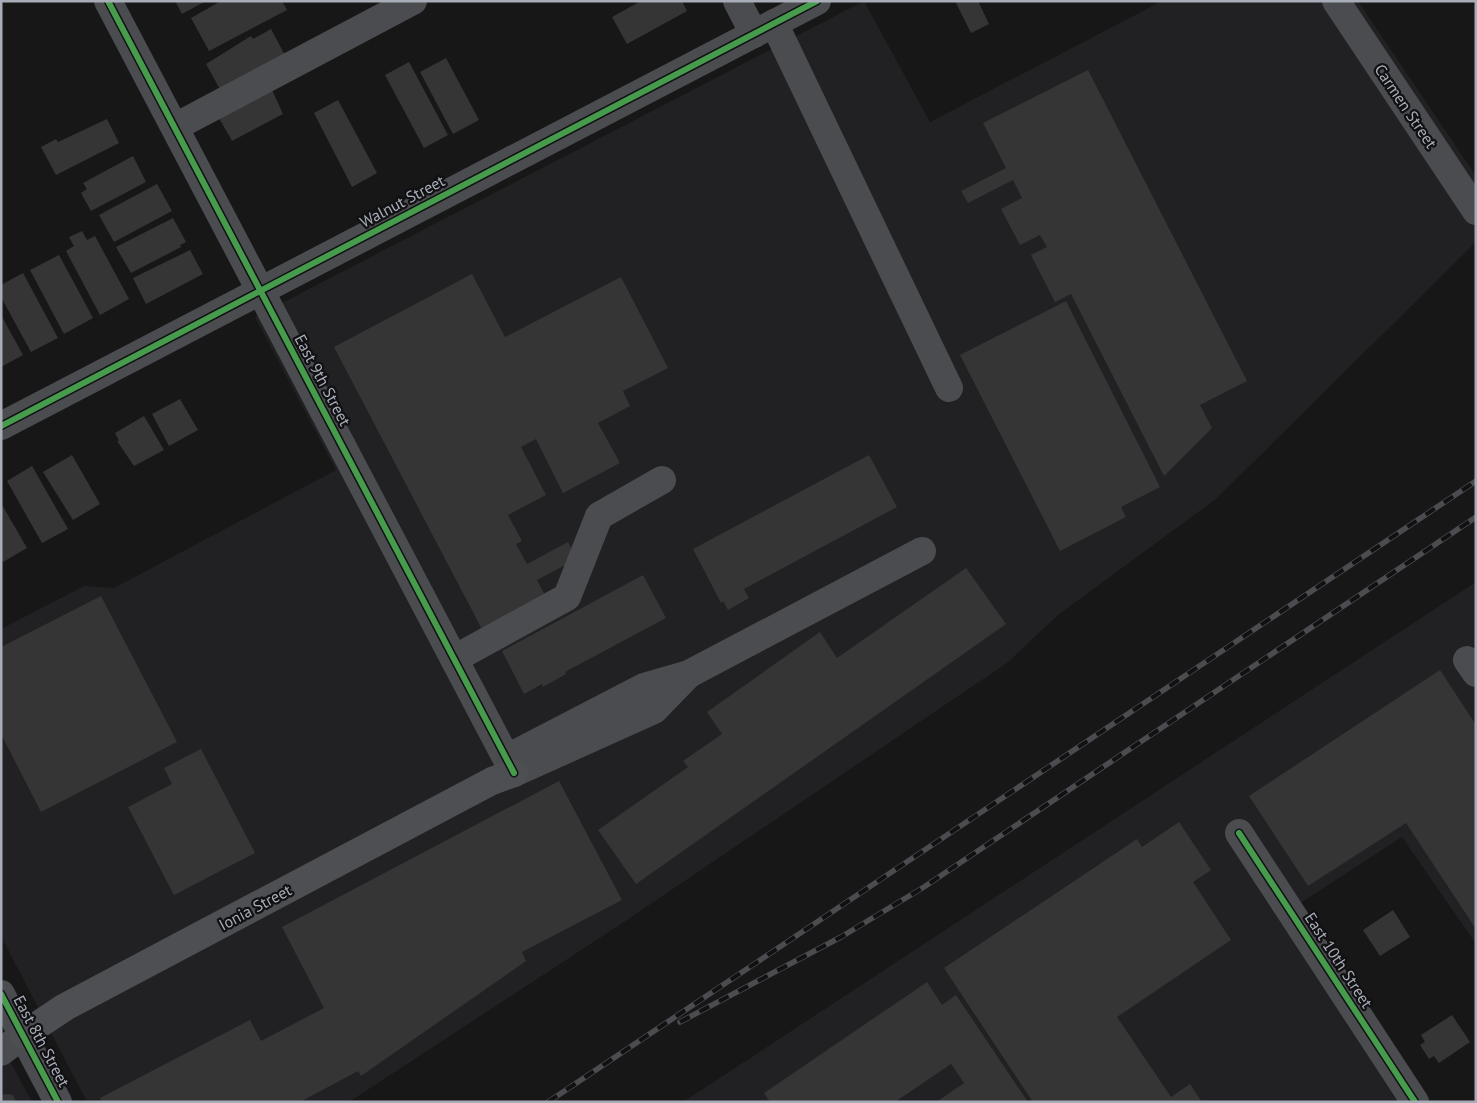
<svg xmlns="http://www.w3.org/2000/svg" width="1477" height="1103" viewBox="0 0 1477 1103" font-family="'PT Sans',sans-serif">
  <rect width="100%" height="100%" fill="#171717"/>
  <g fill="#212123">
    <polygon points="864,1 930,122 1162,1 1358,1 1476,176 1476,242 1216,499 1058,615 1007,663 627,920 349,1102 87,1102 1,936 1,629 84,586 114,588 336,470 255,317"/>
    <polygon points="1476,582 1476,944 1402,837 1279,917 1401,1102 683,1102"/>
    <polygon points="1,1044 12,1065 32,1102 1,1102"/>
  </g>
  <g fill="#353536">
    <polygon points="175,1 206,1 182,14"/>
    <polygon points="221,1 282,1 287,10 209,51 191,18"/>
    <polygon points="641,1 682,1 687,11 627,44 612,17"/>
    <polygon points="955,1 978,1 989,24 971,33"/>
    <polygon points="271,29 286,57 221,91 206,64 251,36 253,39"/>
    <polygon points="446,58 479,120 453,134 420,72"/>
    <polygon points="409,62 448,135 424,148 385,75"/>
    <polygon points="1088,70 1247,381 1200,405 1212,428 1164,476 1071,294 1055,302 1031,255 1047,247 1040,235 1020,245 1001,209 1022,198 1013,180 968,203 961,191 1006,168 983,123"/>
    <polygon points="272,90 283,114 232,141 219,118"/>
    <polygon points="338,100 377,173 352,187 314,113"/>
    <polygon points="107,119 119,143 56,175 41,147 56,139 58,142"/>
    <polygon points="133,156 146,182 91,211 81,193 87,189 83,183"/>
    <polygon points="157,184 172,211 114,242 99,215"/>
    <polygon points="173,218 186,242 180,245 181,247 131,273 116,247"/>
    <polygon points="82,231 87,240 95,236 129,299 100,315 66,251 74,246 69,237"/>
    <polygon points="190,250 203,274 146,304 133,278"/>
    <polygon points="59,255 93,318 64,334 30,270"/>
    <polygon points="23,273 58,338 31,352 1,297 1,285"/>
    <polygon points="472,274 505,337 621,277 668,368 623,391 630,406 598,423 620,463 563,493 536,439 521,447 546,495 508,515 522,541 516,544 527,564 568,542 577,559 537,580 548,601 485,635 334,347"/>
    <polygon points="1066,301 1160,487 1121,507 1126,517 1060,551 960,355"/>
    <polygon points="1,315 23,355 1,367"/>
    <polygon points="180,399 198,430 169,446 152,414"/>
    <polygon points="144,416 164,450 134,466 117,441 119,441 115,433"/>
    <polygon points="72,455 100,504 73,520 43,472"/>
    <polygon points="869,455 897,507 744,589 749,598 728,610 723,601 721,603 693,549"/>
    <polygon points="32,466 68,529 42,543 7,481"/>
    <polygon points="1,503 27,548 3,562 1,559"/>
    <polygon points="966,568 1006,624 636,884 598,830 688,767 683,761 722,734 707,712 820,632 837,658"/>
    <polygon points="643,575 666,618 565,672 566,674 543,687 542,684 524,694 502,651"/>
    <polygon points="101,596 177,742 41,812 1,734 1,647"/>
    <polygon points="1440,670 1476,725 1476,929 1406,823 1308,886 1249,796"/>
    <polygon points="201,749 255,853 174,895 128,807 172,784 164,768"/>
    <polygon points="559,781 622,900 522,952 526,961 361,1076 358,1071 300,1102 102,1102 100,1098 250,1020 261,1041 324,1008 282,927"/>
    <polygon points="1179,822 1211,870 1193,882 1231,940 1117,1017 1171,1097 1190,1084 1202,1102 1033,1102 944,968 1137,839 1142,847"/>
    <polygon points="1393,910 1410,937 1380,956 1363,930"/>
    <polygon points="927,982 942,1005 956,995 1028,1102 936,1102 964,1083 951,1064 895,1102 770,1102 764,1093"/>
    <polygon points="1452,1015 1470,1042 1439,1063 1434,1056 1429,1059 1420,1045 1425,1042 1421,1035"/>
    <polygon points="5,1094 13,1095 16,1102 1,1102 1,1096"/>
  </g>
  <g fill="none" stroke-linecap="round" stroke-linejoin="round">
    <g stroke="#4b4c50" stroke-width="28">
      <polyline points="108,1 514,773 654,710 689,674"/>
      <polyline points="737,1 754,34"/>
      <polyline points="1336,1 1476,211"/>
      <polyline points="774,23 949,388"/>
      <polyline points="175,127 413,1"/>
      <polyline points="1,426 817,1"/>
      <polyline points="454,659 567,597 599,516 662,480"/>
      <polyline points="1467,660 1476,673"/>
      <polyline points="511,756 644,687 689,674 922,551"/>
      <polyline points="1239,833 1415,1102"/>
      <polyline points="1,994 58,1102"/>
      <polyline points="1,1052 23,1035"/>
    </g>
    <polyline stroke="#4d4f52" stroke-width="28" points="23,1035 65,1007 492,781 514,773"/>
    <defs>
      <g id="rail">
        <polyline points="680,1022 841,937 924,887 1476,517"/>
        <polyline points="548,1102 1476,481"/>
      </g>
    </defs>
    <use href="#rail" stroke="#4b4c4f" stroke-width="5.5"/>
    <use href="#rail" stroke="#111113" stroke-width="4" stroke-dasharray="11" stroke-linecap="butt"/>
    <defs>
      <g id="cycleway">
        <polyline points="108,1 514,773"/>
        <polyline points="1,426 817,1"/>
        <polyline points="1239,833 1415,1102"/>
        <polyline points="1,994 58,1102"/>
      </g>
    </defs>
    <use href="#cycleway" stroke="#111113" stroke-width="9"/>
    <use href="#cycleway" stroke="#469c4c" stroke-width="6"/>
  </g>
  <g text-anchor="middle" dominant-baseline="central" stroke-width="4.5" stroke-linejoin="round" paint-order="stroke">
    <g font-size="16" fill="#a8adb8" stroke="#111113">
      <text transform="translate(1406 106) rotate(56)">Carmen Street</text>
      <text transform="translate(402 201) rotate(-28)">Walnut Street</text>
      <text transform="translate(323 380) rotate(62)">East 9th Street</text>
      <text transform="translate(255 907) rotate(-28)">Ionia Street</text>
      <text transform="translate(1339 960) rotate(57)">East 10th Street</text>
      <text transform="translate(42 1041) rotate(62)">East 8th Street</text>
    </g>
  </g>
  <rect width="1477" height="1103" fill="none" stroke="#a8adb8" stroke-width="5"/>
</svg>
